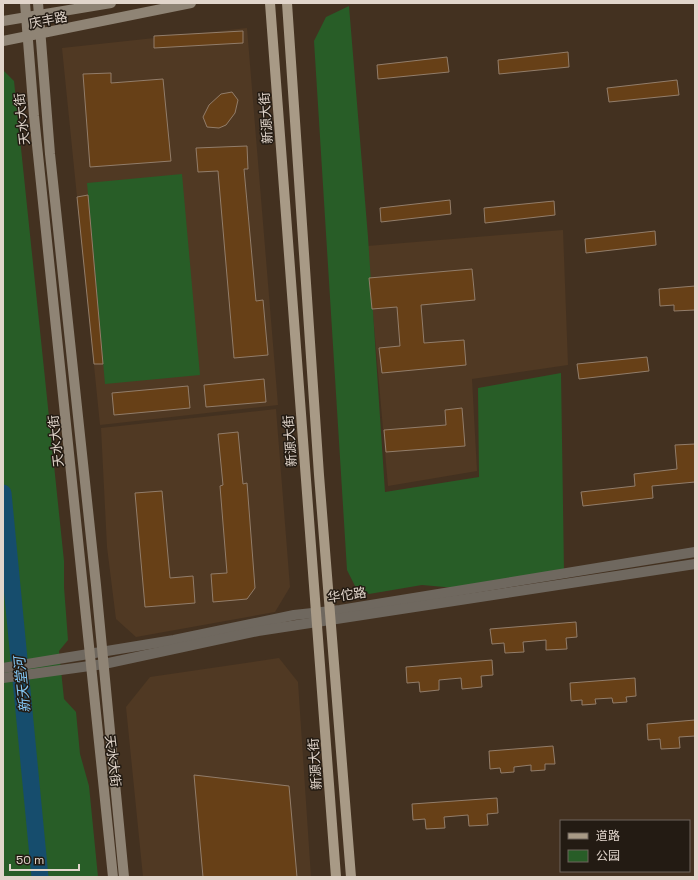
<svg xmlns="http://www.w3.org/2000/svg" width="698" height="880" viewBox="0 0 698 880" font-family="'Space Grotesk','Noto Sans SC',sans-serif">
  <rect width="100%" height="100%" fill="#433120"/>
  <g fill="#503923">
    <polygon points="247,28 278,405 100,425 62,48"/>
    <polygon points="563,230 568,365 472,379 477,471 388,486 367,246"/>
    <polygon points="276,409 290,587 275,612 136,637 116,619 107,547 101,428"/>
    <polygon points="279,658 298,682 311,877 143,877 126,707 150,677"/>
  </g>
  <g fill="#285d27">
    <polygon points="349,6 368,237 385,492 479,477 478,388 561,373 564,572 467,589 422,585 369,594 355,586 347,570 314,41 326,17"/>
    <polygon points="3,70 14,81 64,561 64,587 68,640 59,651 64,699 76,712 80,754 89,786 98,877 3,877"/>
    <polygon points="182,174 200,375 105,384 87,183"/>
  </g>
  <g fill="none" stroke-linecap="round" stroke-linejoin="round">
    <polyline stroke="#164d6d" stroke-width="17" points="3,493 40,877"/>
  </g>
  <g fill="#674017" stroke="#927d6a">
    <polygon points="243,31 243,43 154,48 154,36"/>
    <polygon points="568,52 569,67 499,74 498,60"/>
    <polygon points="447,57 449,72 378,79 377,65"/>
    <polygon points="111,73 111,83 163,79 171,161 90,167 83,74"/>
    <polygon points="677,80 679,95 609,102 607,88"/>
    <polygon points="232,92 238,100 235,113 226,125 219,128 207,127 203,117 209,105 221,94"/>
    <polygon points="247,146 248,169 244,169 256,301 263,300 268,355 234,358 218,171 198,172 196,148"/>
    <polygon points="88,195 103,364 94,364 77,197"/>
    <polygon points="450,200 451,214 381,222 380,208"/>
    <polygon points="554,201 555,215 485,223 484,208"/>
    <polygon points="655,231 656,245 586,253 585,239"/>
    <polygon points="472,269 475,300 421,305 424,343 464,340 466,365 382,373 379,348 400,346 397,307 372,309 369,278"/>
    <polygon points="695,286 695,310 674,311 674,305 660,306 659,289"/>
    <polygon points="647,357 649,371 579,379 577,364"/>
    <polygon points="264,379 266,402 206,407 204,385"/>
    <polygon points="188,386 190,408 114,415 112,393"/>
    <polygon points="462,408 465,446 386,452 384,430 446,425 445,410"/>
    <polygon points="238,432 243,484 247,483 255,588 247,599 213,602 211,574 227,573 220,486 223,485 218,434"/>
    <polygon points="695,444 695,482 652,486 653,498 583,506 581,492 635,486 634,474 677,469 675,445"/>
    <polygon points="162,491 170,578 193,576 195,603 145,607 135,493"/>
    <polygon points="576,622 577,637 566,638 567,649 546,650 546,640 523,642 524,652 505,653 504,643 492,644 490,629"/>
    <polygon points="492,660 493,675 481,676 482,687 462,689 461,678 439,680 439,690 420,692 419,682 407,683 406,667"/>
    <polygon points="635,678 636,696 626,697 627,702 613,703 612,698 595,699 596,704 582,705 582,700 571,701 570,683"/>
    <polygon points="695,720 695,736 679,737 680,748 661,749 660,739 648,740 647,724"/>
    <polygon points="553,746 555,764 545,764 545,770 531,771 531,765 514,767 514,772 501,773 500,768 490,769 489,751"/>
    <polygon points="194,775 289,786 297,877 203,877"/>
    <polygon points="497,798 498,813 487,814 488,825 469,826 468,815 444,817 445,828 426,829 425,819 413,820 412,804"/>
  </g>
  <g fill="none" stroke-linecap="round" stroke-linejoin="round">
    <g stroke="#6f685f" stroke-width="10">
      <polyline points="3,668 174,640 294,615 340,610 695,552"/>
      <polyline points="3,678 104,664 258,631 695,564"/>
    </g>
    <g stroke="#8f8475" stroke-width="10">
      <polyline points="25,3 34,116 113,877"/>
      <polyline points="38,3 50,154 96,585 124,877"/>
      <polyline points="3,21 111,3"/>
      <polyline points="3,41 191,3"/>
    </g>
    <g stroke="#a89a86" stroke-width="10">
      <polyline points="270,3 336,877"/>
      <polyline points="287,3 319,475 351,877"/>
    </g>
  </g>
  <g text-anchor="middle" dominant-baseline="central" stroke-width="3" stroke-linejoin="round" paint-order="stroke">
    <g font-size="13" fill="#e1d5cb" stroke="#231b13">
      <text transform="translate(48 20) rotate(-11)">庆丰路</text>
      <text transform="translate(266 118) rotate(-94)">新源大街</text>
      <text transform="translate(22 119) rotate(-96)">天水大街</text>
      <text transform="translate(56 441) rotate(-96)">天水大街</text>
      <text transform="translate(290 441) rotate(-94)">新源大街</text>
      <text transform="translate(347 595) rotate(-8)">华佗路</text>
      <text transform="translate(113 761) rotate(83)">天水大街</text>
      <text transform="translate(315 764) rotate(-94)">新源大街</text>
    </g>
    <g font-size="14" font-style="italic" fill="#84c8f6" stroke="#231b13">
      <text transform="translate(22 685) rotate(-96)">新天堂河</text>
    </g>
  </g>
  <rect width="698" height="880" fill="none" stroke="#e1d5cb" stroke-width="8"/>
  <rect x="560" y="820" width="130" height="52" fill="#231b13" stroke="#6f655d"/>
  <rect x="568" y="833" width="20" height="6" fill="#a89a86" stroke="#6f655d"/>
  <text x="596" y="840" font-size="12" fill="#e1d5cb">道路</text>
  <rect x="568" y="850" width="20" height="12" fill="#285d27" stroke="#6f655d"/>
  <text x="596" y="860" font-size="12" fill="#e1d5cb">公园</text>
  <path d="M10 864v6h69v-6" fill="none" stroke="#e1d5cb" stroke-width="2"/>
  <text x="16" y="864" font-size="12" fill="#e1d5cb" stroke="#231b13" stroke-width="3" paint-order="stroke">50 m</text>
</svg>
